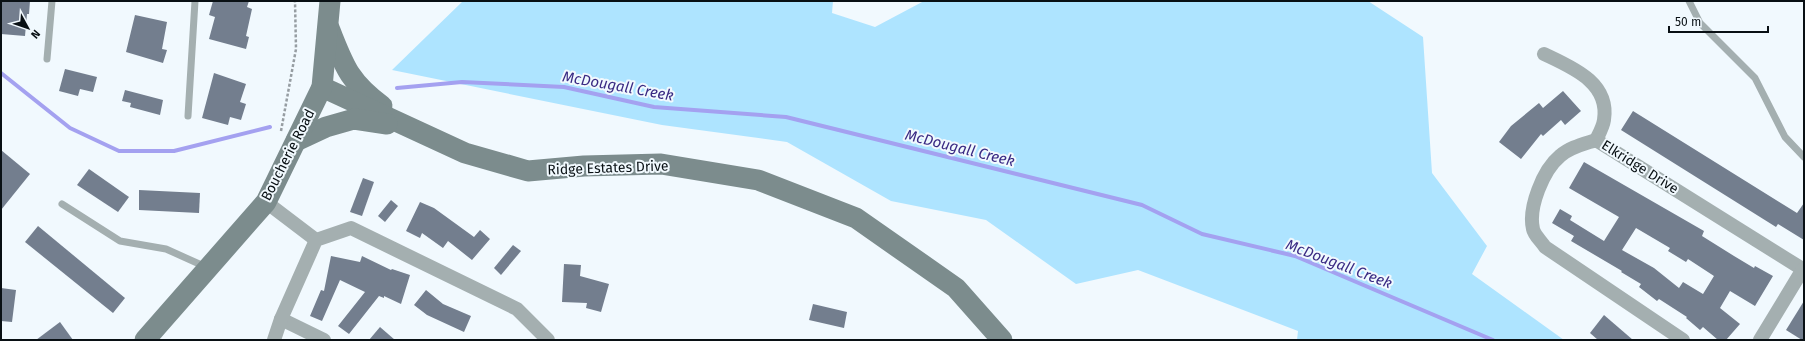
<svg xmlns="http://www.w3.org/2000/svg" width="1805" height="341" viewBox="0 0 1805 341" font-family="'Fira Sans',sans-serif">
  <rect width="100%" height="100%" fill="#f1f9fe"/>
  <polygon fill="#aee4ff" points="463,1 833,1 832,13 875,27 924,1 1368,1 1423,37 1432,173 1487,246 1472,274 1564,340 1297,340 1298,331 1138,270 1076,284 986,220 891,201 787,142 662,125 392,70"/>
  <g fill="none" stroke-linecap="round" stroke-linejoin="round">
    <g stroke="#a4a1f0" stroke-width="4">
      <polyline points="1,73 70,128 119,151 174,151 270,127"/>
      <polyline points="397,88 462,82 564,87 654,107 786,117 1142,205 1202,234 1295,256 1493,340"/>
    </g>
  </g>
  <g fill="#737e8e" fill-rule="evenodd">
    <polygon points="1,1 30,1 29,14 27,14 25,36 1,34"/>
    <polygon points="213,1 249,1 247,7 252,9 246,36 249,37 246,49 209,39 215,17 209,15"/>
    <polygon points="135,15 167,22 162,49 167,50 163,63 126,52"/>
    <polygon points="65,69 97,77 93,92 80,89 78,96 59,91"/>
    <polygon points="214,73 246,84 240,102 246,104 241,120 230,117 228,125 202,118"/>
    <polygon points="125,90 163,100 160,115 130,107 131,103 122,101"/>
    <polygon points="1563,91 1581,111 1565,125 1561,120 1543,136 1541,134 1521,159 1499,142 1511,126 1539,103 1543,108"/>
    <polygon points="1633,111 1797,213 1804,203 1804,240 1778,224 1776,227 1621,130"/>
    <polygon points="1,150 30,174 1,210"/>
    <path d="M1584,162L1704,231L1702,236L1734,256L1754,268L1755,266L1773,276L1755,306L1730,291L1720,308L1740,324L1726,340H1718L1703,327L1700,330L1686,318L1687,317L1659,299L1657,301L1639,287L1641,284L1621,272L1622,271L1571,241L1574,236L1552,223L1560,209L1572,216L1570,220L1604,241L1619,217L1569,188ZM1636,228L1670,248L1668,251L1686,262L1688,259L1714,276L1703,294L1683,282L1679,288L1654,268L1622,250Z"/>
    <polygon points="89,169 129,197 118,212 77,185"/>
    <polygon points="363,178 374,182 362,216 350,212"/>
    <polygon points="139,190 200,193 199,213 139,210"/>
    <polygon points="391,200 398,206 385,222 378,216"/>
    <polygon points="420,202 434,208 474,237 480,230 490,239 472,260 448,241 443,248 422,233 420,238 406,231"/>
    <polygon points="38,226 125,298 113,313 25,242"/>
    <polygon points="513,245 521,251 501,275 494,268"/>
    <polygon points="331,256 360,262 362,256 391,270 392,269 410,275 401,304 384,296 384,298 379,296 349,334 338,326 365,292 340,280 322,321 310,316 321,290 324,291"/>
    <polygon points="564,264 581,265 580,276 609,284 601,312 586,308 587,303 562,302"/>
    <polygon points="1,288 16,290 12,322 1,321"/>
    <polygon points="426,290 443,304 471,316 464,332 427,315 414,305"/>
    <polygon points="1804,301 1804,340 1802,340 1786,330"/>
    <polygon points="813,304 847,312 844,328 809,320"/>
    <polygon points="1604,315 1633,340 1598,340 1590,333"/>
    <polygon points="60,322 73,340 36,340"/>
    <polygon points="380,327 395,340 369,340"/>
  </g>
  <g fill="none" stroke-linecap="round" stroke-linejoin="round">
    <polyline stroke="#969da2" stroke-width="2.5" stroke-dasharray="3 2" stroke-linecap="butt" points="281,131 296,49 295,1"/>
    <g stroke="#a4afb0" stroke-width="7">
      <polyline points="1689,1 1700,23 1755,78 1785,137 1804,157"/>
      <polyline points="47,59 52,1"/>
      <polyline points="188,116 195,1"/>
      <polyline points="62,204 120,241 166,249 206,267"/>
    </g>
    <g stroke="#a4afb0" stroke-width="14">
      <path d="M1544,54C1571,67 1610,82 1604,120C1603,127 1599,134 1596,140"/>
      <polyline points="266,202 316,240"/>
      <polyline points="281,319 324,340"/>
      <polyline points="274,340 281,319 316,240 351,228 517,309 548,340"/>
      <path d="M1683,340L1545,247C1542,242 1534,235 1533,229C1528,208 1543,170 1560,156C1570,147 1584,144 1596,140L1804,270"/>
      <polyline points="1760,340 1803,269"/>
    </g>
    <g stroke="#7c8c8d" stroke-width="21">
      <path d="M329,28C344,65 348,81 382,106"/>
      <polyline points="322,87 465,153 528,171 584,166 661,164 758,180 856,218 956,288 1002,340"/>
      <polyline points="296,141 326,127 354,119 387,124"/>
      <polyline points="145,340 266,202 322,87 330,1"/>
    </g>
  </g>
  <g text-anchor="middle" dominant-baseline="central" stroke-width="4" stroke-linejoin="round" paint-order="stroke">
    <g font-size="14" fill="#091014" stroke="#f1f9fe">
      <text transform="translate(288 155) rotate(-63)">Boucherie Road</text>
      <text transform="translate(1640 167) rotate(32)">Elkridge Drive</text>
      <text transform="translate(608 168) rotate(-2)">Ridge Estates Drive</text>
    </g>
    <g font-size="15" font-style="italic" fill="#3a2b84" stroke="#f1f9fe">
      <text transform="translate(618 86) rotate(10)">McDougall Creek</text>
      <text transform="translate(960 148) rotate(14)">McDougall Creek</text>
      <text transform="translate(1339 264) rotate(21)">McDougall Creek</text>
    </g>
  </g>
  <rect width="1805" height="341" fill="none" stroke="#091014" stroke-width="4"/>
  <g transform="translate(28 28) rotate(130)" stroke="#f1f9fe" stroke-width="3" paint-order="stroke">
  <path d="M0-3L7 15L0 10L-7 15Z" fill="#091014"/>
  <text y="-6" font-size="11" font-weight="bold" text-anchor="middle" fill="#091014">N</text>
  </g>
  <path d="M1669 26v6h99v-6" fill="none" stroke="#091014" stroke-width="2"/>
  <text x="1675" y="26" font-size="12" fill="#091014" stroke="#f1f9fe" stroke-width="3" paint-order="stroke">50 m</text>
</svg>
